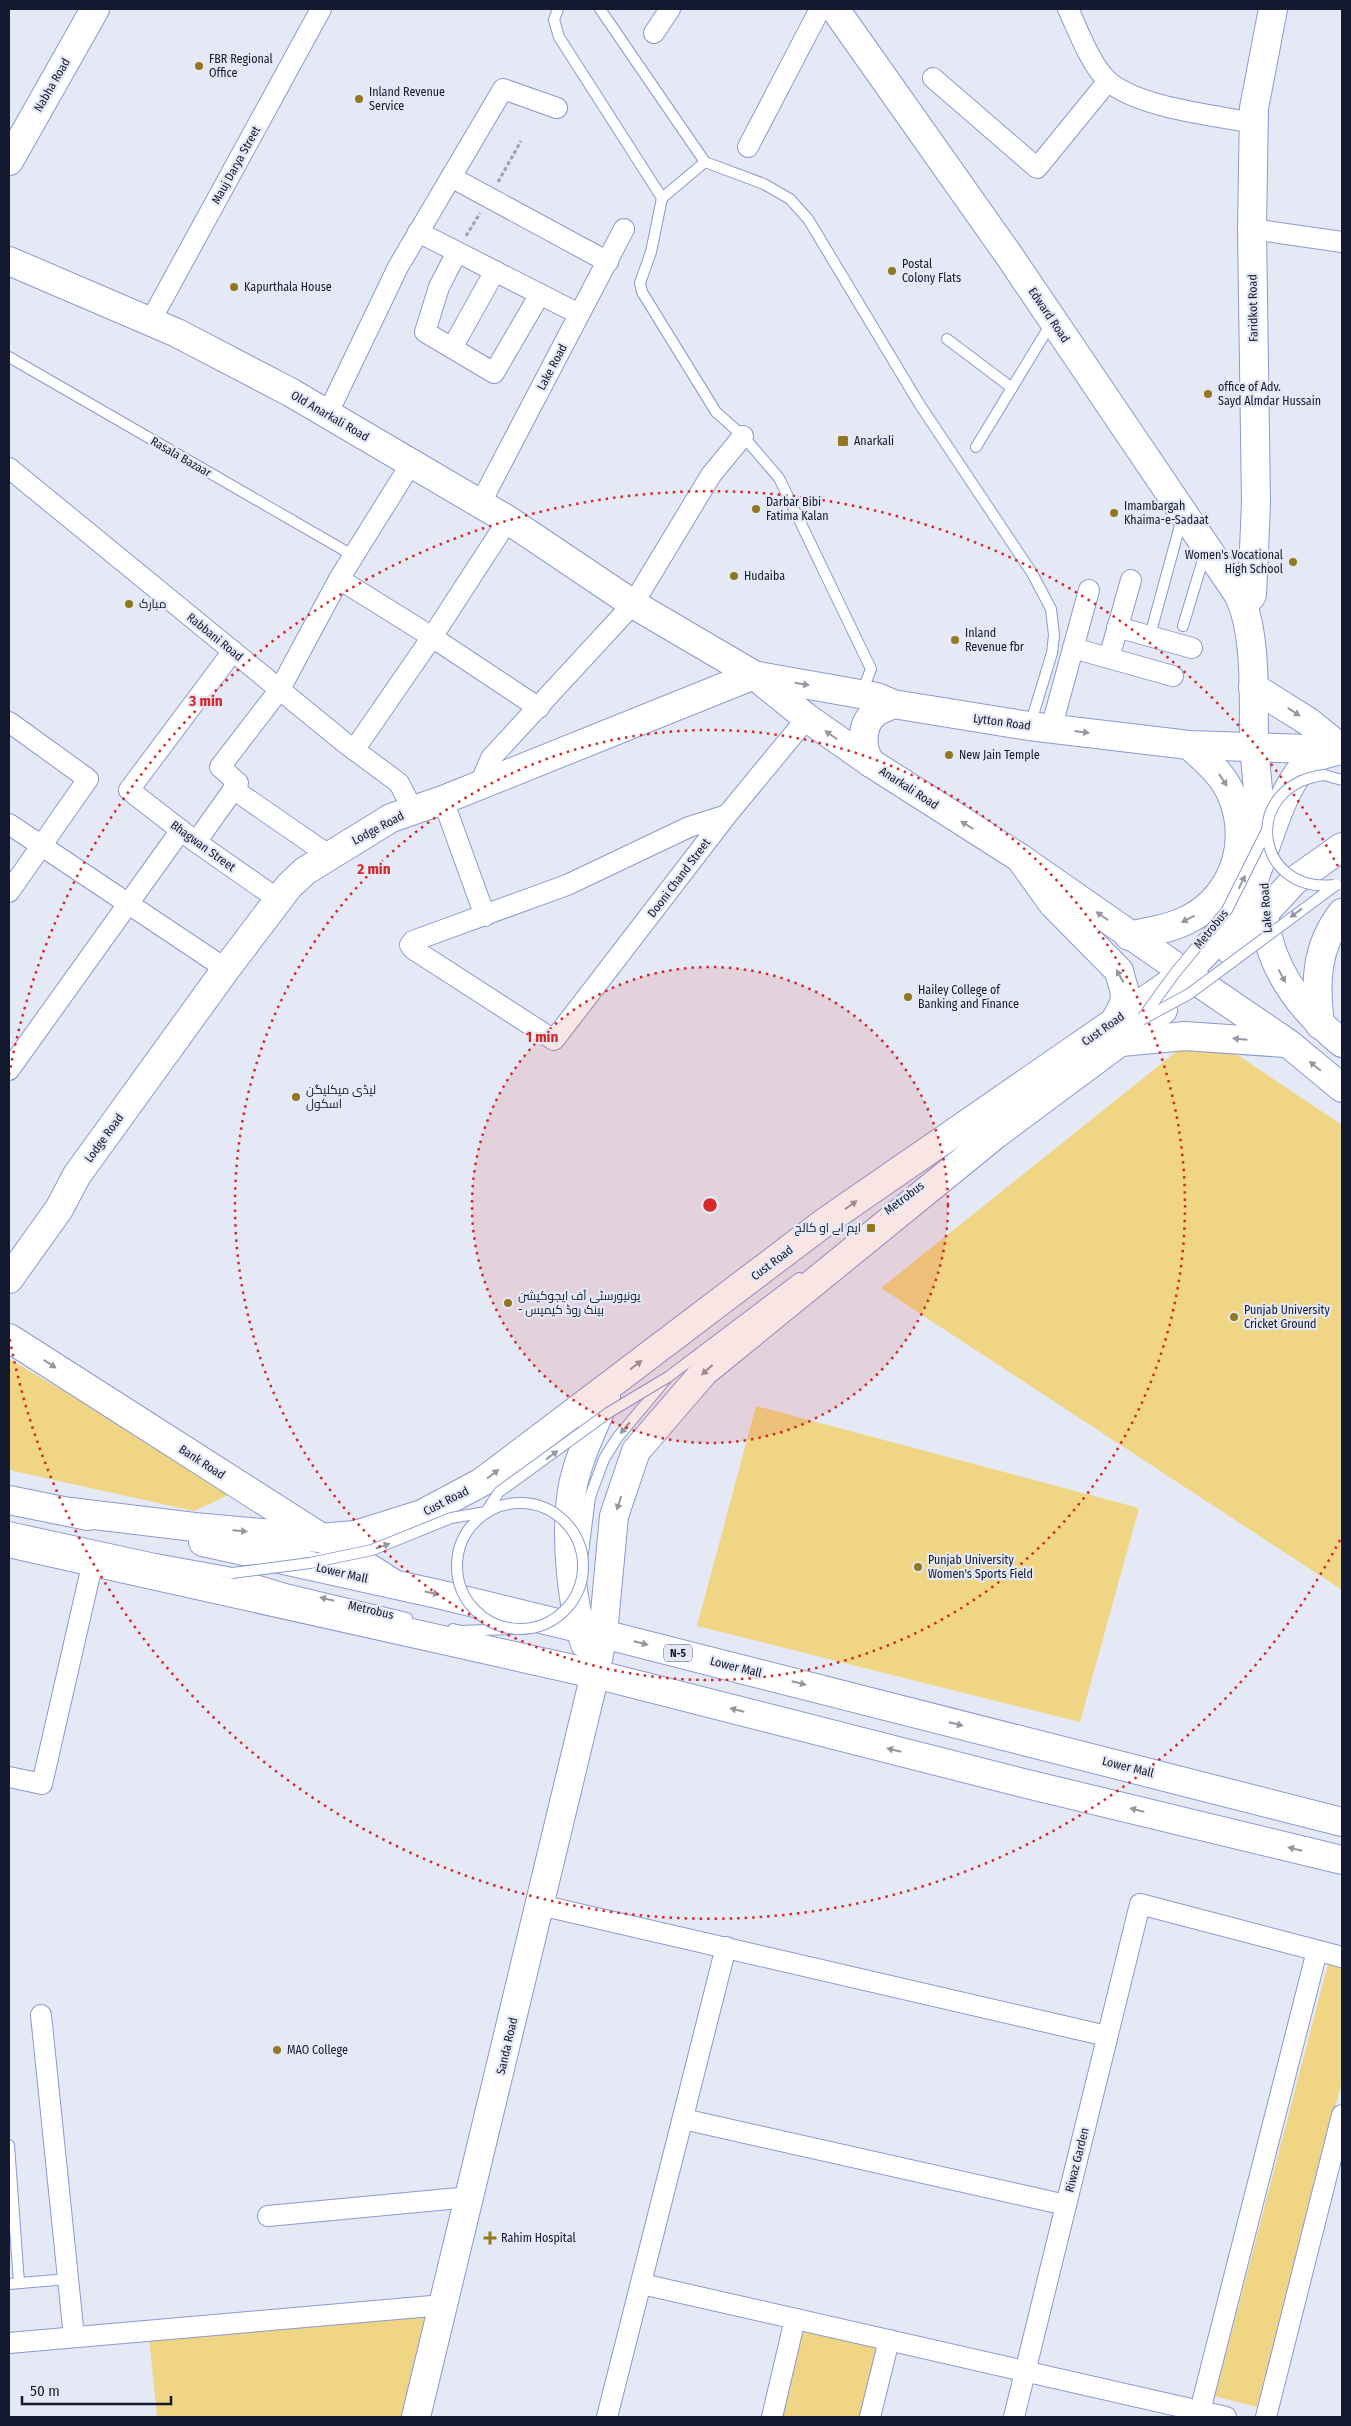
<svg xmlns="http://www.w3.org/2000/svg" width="1351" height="2426" viewBox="0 0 1351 2426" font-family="'Fira Sans Condensed',Cairo,sans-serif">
  <rect width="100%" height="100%" fill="#e5e9f5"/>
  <g fill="#f0d584">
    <polygon points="1202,1031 1342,1125 1342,1590 881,1288"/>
    <polygon points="9,1359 235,1492 194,1511 9,1470"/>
    <polygon points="756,1406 1139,1508 1080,1722 697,1626"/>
    <polygon points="1328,1964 1342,1968 1342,2081 1257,2407 1215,2396"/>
    <polygon points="442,2310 416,2417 157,2417 149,2336"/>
    <polygon points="795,2319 889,2340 870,2417 772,2417"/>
  </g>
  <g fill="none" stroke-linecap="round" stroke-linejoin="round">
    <defs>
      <g id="lane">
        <polyline points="558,9 554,20 559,37 662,198"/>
        <polyline points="600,9 705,162"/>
        <polyline points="947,339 1012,388"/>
        <polyline points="9,357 354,556"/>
        <polyline points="976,447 1052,322"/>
        <polyline points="1183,626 1205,553"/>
        <polyline points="1152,628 1182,518"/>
        <polyline points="862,692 871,669 779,478 743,436 716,412 642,292 640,283 651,252 662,198 705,162 764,184 790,199 808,219 920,405 1032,573 1051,609 1054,635 1052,653 1030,725"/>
        <polyline points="1324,775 1342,780"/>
        <polyline points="9,1527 155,1559 232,1573 286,1589 407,1618"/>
        <polyline points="583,1553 590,1497 604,1459 617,1438 668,1377 799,1278"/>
        <polyline points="453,1629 461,1631 513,1629"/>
        <polyline points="9,2145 19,2283"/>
        <polyline points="9,2284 68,2279"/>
      </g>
      <g id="street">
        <path d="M1068,9C1078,30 1091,66 1109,82C1141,108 1213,115 1254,123"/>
        <polyline points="654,33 670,9"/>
        <polyline points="933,78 1037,168 1108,81"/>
        <polyline points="748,147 820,9"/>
        <polyline points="451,177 608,262"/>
        <polyline points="1252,229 1342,242"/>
        <polyline points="418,232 579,314"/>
        <polyline points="457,252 439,287 425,332 494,373 540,294"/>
        <polyline points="151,320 321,9"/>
        <polyline points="452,348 495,271"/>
        <polyline points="327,415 398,267 503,89 557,108"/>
        <polyline points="9,468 345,743 399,783 413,810"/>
        <polyline points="480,504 624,229"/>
        <polyline points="339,579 432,637 539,708"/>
        <polyline points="1117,627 1192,648"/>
        <polyline points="1073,648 1173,676"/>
        <polyline points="233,651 129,790 196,842 279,900"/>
        <polyline points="1109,658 1131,580"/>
        <polyline points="9,722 88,779 9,892"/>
        <polyline points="1051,729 1089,590"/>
        <polyline points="354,750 432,637 508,520"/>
        <polyline points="480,784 491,758 633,604 711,475 743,436"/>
        <polyline points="233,789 330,856"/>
        <polyline points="443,800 485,916"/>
        <polyline points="727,815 689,827 567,885 413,941 410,945 413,949 554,1040 727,815 807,718"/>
        <polyline points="9,824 226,969"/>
        <polyline points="196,842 238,783 220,767 280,689 339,579 412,462"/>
        <polyline points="9,1070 181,830"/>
        <polyline points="9,1777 42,1784 93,1561"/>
        <polyline points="540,1905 1107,2036"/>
        <polyline points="41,2015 74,2337"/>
        <polyline points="683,2119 1066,2205"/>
        <polyline points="268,2216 470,2197"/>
        <polyline points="642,2284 1226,2417"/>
        <polyline points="9,2343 443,2305"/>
        <polyline points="1200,2411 1317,1951"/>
        <polyline points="607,2417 726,1947"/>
        <polyline points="772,2417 795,2319"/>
        <polyline points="870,2417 889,2340"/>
        <polyline points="1014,2417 1140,1904 1342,1957"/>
        <polyline points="1266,2417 1342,2115"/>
      </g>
      <g id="secondary">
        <path d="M835,9L1008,254L1238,594C1258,633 1253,703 1254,747"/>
        <polyline points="9,161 95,9"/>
        <polyline points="9,261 177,333 290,392 508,520 633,604 754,675 807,718 871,763 1020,858 1185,973"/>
        <polyline points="1244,605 1252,595 1256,503 1252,229 1254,108 1273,9"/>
        <polyline points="758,676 877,697 893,704 1029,726 1189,745 1341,750"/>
        <path d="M871,763C861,750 860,725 875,713C880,709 888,707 893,704"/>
        <path d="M1129,936C1149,931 1171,929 1189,919C1238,894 1254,832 1226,784C1217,769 1202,757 1189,745"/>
        <polyline points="9,1279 59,1209 77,1175 226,969 289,886 305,871 391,818 443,800 754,675"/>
        <polyline points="9,1338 391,1582"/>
        <polyline points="416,2417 595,1674"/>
      </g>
      <g id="primary">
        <polyline points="1253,687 1309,722 1342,749"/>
        <polyline points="1254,747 1263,843"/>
        <polyline points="1020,858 1053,904 1119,971 1125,993 1124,1004 1115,1021"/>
        <path d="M1264,904C1264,962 1299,1008 1342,1043"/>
        <polyline points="1230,950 1294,881 1342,847"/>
        <polyline points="1185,973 1289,1044 1342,1088"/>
        <path d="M1320,1025C1315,984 1315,948 1342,913"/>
        <polyline points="1121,1042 1185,1036 1285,1043"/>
        <polyline points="9,1500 88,1516"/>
        <path d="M70,1512L194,1527L319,1538L355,1535L422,1514L482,1482L825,1222L1185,973C1208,951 1233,926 1247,896C1264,861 1280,783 1310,761C1320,754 1330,753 1342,750"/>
        <polyline points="203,1542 442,1595 603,1634 1342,1822"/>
        <polyline points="9,1543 595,1674 1015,1781 1342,1860"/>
        <path d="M585,1644C571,1602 565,1535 572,1491C577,1459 594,1427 606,1397"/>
        <polyline points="595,1674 603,1634 614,1516 636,1451 704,1372 995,1135 1163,1010"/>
      </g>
    </defs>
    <use href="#lane" stroke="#8a9ad1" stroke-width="12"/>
    <use href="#street" stroke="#8a9ad1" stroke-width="22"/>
    <use href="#secondary" stroke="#8a9ad1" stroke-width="30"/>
    <use href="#primary" stroke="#8a9ad1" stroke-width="30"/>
    <g stroke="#9da1b0" stroke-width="3" stroke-dasharray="4 2.5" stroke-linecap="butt">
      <polyline points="498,182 521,141"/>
      <polyline points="466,236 480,213"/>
    </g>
    <use href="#lane" stroke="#fff" stroke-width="10"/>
    <use href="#street" stroke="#fff" stroke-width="20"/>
    <use href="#secondary" stroke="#fff" stroke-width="28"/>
    <use href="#primary" stroke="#fff" stroke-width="28"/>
    <defs>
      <g id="lane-bridge">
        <path d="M1324,775C1240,786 1254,894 1334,885"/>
        <polyline points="1143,1017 1175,973 1227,910 1267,830"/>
        <polyline points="1141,1020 1189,994 1336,885"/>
        <circle cx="520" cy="1566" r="63"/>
        <polyline points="232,1573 310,1563 372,1550 451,1518 486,1512 499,1492 608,1413 668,1377"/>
      </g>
    </defs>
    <use href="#lane-bridge" stroke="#8a9ad1" stroke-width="12" stroke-linecap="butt"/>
    <use href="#lane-bridge" stroke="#fff" stroke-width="10"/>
  </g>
  <defs><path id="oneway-solid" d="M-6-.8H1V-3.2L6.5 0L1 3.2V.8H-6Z" transform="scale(1.25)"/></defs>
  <g fill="#9598a1">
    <use href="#oneway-solid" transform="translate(802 684) rotate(9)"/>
    <use href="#oneway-solid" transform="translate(1294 712) rotate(33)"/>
    <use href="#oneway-solid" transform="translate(1082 732) rotate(7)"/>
    <use href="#oneway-solid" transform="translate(831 735) rotate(-145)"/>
    <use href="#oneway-solid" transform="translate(1223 780) rotate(57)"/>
    <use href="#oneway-solid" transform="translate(967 825) rotate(-148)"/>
    <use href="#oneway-solid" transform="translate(1242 882) rotate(-64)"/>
    <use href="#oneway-solid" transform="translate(1296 913) rotate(144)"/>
    <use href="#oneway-solid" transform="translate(1102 916) rotate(-145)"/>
    <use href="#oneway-solid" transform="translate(1188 919) rotate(153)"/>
    <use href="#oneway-solid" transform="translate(1120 976) rotate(-119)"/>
    <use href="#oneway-solid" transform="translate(1282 976) rotate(62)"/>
    <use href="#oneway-solid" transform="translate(1240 1039) rotate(-175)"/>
    <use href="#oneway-solid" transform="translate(1315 1066) rotate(-141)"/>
    <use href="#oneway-solid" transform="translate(851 1205) rotate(-35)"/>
    <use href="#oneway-solid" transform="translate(50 1364) rotate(33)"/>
    <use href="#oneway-solid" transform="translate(636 1365) rotate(-37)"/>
    <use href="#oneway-solid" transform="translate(707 1370) rotate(138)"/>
    <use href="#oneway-solid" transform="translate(625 1428) rotate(130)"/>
    <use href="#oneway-solid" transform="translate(552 1455) rotate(-36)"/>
    <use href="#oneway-solid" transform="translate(493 1474) rotate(-37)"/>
    <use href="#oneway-solid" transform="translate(619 1503) rotate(108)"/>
    <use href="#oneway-solid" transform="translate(240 1531) rotate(5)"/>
    <use href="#oneway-solid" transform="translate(383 1546) rotate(-19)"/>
    <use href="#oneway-solid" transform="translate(432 1593) rotate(11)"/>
    <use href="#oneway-solid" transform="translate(327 1599) rotate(-167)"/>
    <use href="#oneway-solid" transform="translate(641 1643) rotate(14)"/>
    <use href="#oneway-solid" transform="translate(799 1683) rotate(14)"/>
    <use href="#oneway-solid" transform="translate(737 1710) rotate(-166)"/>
    <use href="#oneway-solid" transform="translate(956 1724) rotate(14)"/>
    <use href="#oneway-solid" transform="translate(894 1750) rotate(-166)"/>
    <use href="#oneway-solid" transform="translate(1137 1810) rotate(-166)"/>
    <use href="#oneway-solid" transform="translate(1295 1849) rotate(-166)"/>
  </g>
  <circle cx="710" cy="1205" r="238" fill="#d62828" fill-opacity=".12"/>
  <g fill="none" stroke="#d62828" stroke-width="2.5" stroke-dasharray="2.5 5">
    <circle cx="710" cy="1205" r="238"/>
    <circle cx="710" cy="1205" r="475"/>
    <path d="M1340 1540A713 713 0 0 1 9 1335M9 1075A713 713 0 0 1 1340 870"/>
  </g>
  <g fill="#91771d" stroke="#e5e9f5" stroke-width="2">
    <circle cx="199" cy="66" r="5"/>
    <circle cx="359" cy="99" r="5"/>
    <circle cx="892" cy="271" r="5"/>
    <circle cx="234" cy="287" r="5"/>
    <circle cx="1208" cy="394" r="5"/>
    <rect x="837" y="435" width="12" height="12" rx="2.5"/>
    <circle cx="756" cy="509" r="5"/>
    <circle cx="1114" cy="513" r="5"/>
    <circle cx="1293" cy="562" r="5"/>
    <circle cx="734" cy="576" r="5"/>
    <circle cx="129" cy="604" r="5"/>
    <circle cx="955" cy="640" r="5"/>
    <circle cx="949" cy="755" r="5"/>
    <circle cx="908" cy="997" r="5"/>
    <circle cx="296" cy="1097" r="5"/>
    <rect x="866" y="1223" width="10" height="10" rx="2.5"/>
    <circle cx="508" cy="1303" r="5"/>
    <circle cx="1234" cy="1317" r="5"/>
    <circle cx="918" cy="1567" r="5"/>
    <circle cx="277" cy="2050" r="5"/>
    <path d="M487.5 2230.5h5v5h5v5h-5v5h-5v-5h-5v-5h5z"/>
  </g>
  <g text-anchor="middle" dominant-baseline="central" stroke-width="4.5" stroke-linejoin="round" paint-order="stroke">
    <rect fill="#e5e9f5" stroke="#52576a" stroke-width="1" x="664" y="1644.5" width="28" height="17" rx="4"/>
    <g font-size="11" font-weight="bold" fill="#13192e">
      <text x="678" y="1653">N-5</text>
    </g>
    <g font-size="12" fill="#13192e" stroke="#e5e9f5" text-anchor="start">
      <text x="209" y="59">FBR Regional<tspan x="209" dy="14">Office</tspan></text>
      <text x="369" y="92">Inland Revenue<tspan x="369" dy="14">Service</tspan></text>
      <text x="902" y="264">Postal<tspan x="902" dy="14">Colony Flats</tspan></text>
      <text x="244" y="287">Kapurthala House</text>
      <text x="1218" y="387">office of Adv.<tspan x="1218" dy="14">Sayd Almdar Hussain</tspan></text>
      <text x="854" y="441">Anarkali</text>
      <text x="766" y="502">Darbar Bibi<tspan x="766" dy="14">Fatima Kalan</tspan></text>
      <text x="1124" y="506">Imambargah<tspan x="1124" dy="14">Khaima-e-Sadaat</tspan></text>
      <text x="1283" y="555" text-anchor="end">Women's Vocational<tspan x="1283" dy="14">High School</tspan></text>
      <text x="744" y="576">Hudaiba</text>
      <text x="139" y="604">مبارک</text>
      <text x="965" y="633">Inland<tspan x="965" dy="14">Revenue fbr</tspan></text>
      <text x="959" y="755">New Jain Temple</text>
      <text x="918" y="990">Hailey College of<tspan x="918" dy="14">Banking and Finance</tspan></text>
      <text x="306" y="1090">لیڈی میکلیگن<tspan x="306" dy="14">اسکول</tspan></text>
      <text x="861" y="1228" text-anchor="end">ایم اے او کالج</text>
      <text x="518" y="1296">یونیورسٹی آف ایجوکیشن<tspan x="518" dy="14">- بینک روڈ کیمپس</tspan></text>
      <text x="1244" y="1310">Punjab University<tspan x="1244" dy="14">Cricket Ground</tspan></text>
      <text x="928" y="1560">Punjab University<tspan x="928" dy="14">Women's Sports Field</tspan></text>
      <text x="287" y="2050">MAO College</text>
      <text x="501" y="2238">Rahim Hospital</text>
    </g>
    <g font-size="12" fill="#13192e" stroke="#e5e9f5">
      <text transform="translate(52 85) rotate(-60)">Nabha Road</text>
      <text transform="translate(236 165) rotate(-61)">Mauj Darya Street</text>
      <text transform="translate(1253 308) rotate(-91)">Faridkot Road</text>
      <text transform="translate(1049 315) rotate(56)">Edward Road</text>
      <text transform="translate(552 367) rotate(-62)">Lake Road</text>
      <text transform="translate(330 416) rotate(30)">Old Anarkali Road</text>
      <text transform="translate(181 457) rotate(30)">Rasala Bazaar</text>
      <text transform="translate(215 637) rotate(39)">Rabbani Road</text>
      <text transform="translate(1002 722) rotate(8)">Lytton Road</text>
      <text transform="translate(909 788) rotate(33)">Anarkali Road</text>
      <text transform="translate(378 828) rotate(-28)">Lodge Road</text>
      <text transform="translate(203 846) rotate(36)">Bhagwan Street</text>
      <text transform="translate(679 878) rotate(-53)">Dooni Chand Street</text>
      <text transform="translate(1266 908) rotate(-94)">Lake Road</text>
      <text transform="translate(1211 929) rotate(-51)">Metrobus</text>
      <text transform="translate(1103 1029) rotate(-35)">Cust Road</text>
      <text transform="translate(104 1138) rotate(-54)">Lodge Road</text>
      <text transform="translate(904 1198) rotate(-37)">Metrobus</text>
      <text transform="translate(772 1263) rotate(-37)">Cust Road</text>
      <text transform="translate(202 1462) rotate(33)">Bank Road</text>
      <text transform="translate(446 1501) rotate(-27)">Cust Road</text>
      <text transform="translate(342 1573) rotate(13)">Lower Mall</text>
      <text transform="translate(371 1610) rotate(13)">Metrobus</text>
      <text transform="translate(736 1667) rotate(14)">Lower Mall</text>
      <text transform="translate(1128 1767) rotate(14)">Lower Mall</text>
      <text transform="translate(507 2046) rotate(-77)">Sanda Road</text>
      <text transform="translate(1077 2160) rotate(-76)">Riwaz Garden</text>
    </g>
  </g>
  <circle cx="710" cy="1205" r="8" fill="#d62828" stroke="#e5e9f5" stroke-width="2.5"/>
  <g font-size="15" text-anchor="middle" font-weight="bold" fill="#d62828" stroke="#e5e9f5" stroke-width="4.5" stroke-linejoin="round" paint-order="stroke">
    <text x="206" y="706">3 min</text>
    <text x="374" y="874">2 min</text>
    <text x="542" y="1042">1 min</text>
  </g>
  <rect width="1351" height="2426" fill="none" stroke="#13192e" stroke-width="20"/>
  <path d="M22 2396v8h149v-8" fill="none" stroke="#13192e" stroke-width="2.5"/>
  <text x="30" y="2396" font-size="15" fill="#13192e" stroke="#e5e9f5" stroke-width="4" paint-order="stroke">50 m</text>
</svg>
